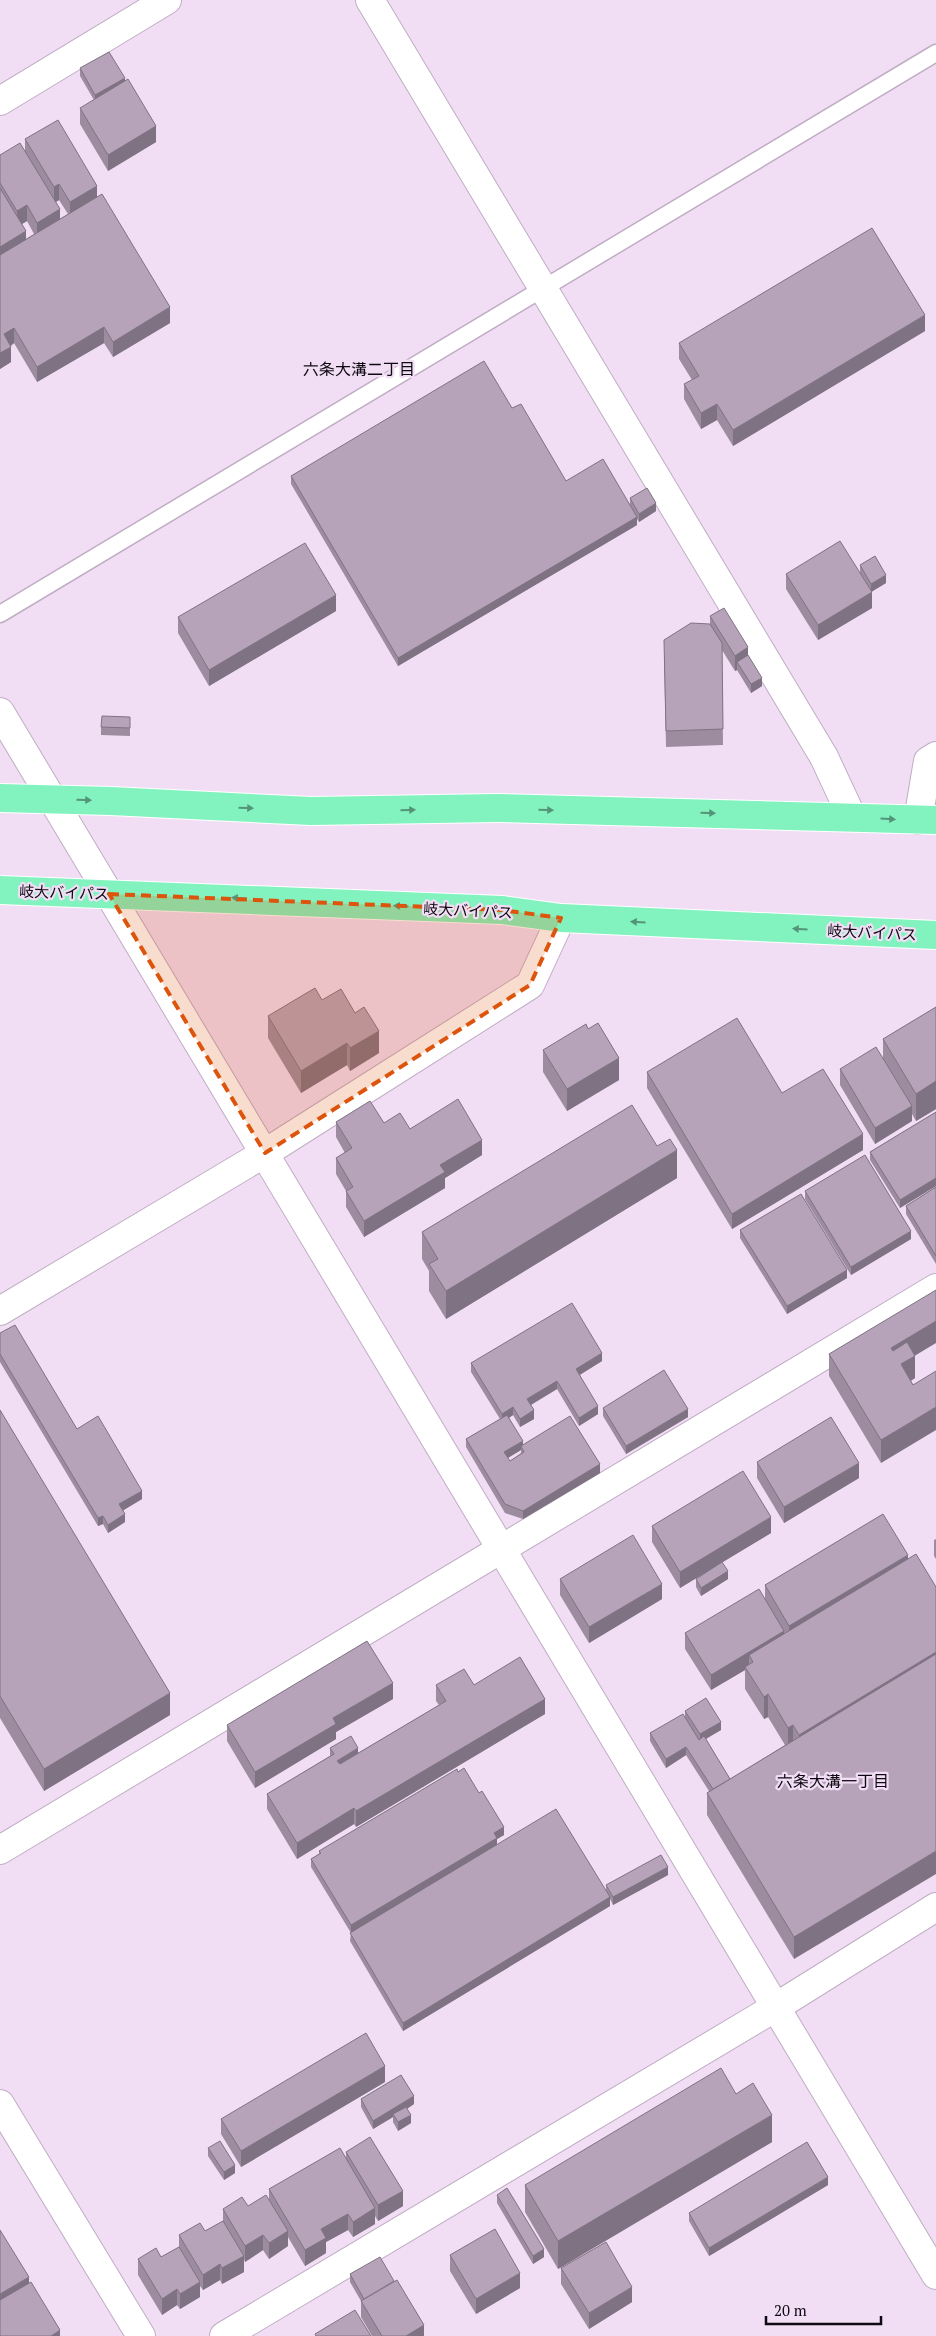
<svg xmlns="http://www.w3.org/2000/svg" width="936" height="2336" viewBox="0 0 936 2336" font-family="'PT Serif','Noto Sans JP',serif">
  <rect width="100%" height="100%" fill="#f1def5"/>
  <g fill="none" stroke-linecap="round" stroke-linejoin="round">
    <defs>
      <polyline id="service" points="0,614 936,53"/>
      <g id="minor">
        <polyline points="370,0 824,757 852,817"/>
        <polyline points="0,101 167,0"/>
        <polyline points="0,712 936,2275"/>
        <polyline points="918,820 928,761 936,756"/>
        <polyline points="0,1311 265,1153 530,985 561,918"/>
        <polyline points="0,1850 936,1288"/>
        <polyline points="0,2104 141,2336"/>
        <polyline points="224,2336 776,2007 936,1907"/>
      </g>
      <g id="trunk">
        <polyline points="497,808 936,820"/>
        <polyline points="502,910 561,918 936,935"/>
      </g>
    </defs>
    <use href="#service" stroke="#c0adc4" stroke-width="19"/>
    <use href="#minor" stroke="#c0adc4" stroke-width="30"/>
    <use href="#trunk" stroke="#fff" stroke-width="30"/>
    <use href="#service" stroke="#fff" stroke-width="16"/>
    <use href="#minor" stroke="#fff" stroke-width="28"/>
    <use href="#trunk" stroke="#82f3bf" stroke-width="28"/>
    <defs>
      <g id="trunk-bridge">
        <polyline points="0,798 111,801 311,811 497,808"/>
        <polyline points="0,890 502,910"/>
      </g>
    </defs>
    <use href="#trunk-bridge" stroke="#fff" stroke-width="30" stroke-linecap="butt"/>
    <use href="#trunk-bridge" stroke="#82f3bf" stroke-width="28"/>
  </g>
  <g fill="#9d8ca0" fill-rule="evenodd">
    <polygon points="80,68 125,81 156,142 108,171 80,124 80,108 94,100 80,76"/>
    <path d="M25,139L97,197L170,323L113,357L104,343L37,382L14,343L11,346V362L0,369V155L25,151ZM59,200L68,214L60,219L56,202ZM27,221L34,234L26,239L22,224Z"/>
    <polygon points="925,331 733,446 717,420 701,429 684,399 684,384 692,380 679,359 679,343"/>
    <polygon points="512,408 566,481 630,504 630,498 656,511 639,522 637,519 637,525 398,666 291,484 291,476"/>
    <polygon points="860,565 886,583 871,592 860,573"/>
    <polygon points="786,574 872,608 818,640 786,589"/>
    <polygon points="336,611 209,686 178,633 178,617"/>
    <polygon points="710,616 748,655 762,686 751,693 737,670 735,671 722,650 723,745 666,747 664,656 710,624"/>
    <polygon points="130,725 130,736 101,735 101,727"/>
    <polygon points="322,1000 379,1053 350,1071 347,1065 301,1093 268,1038 268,1016"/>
    <polygon points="936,1007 936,1109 916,1121 912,1114 912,1121 875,1144 840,1085 840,1069 883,1057 883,1039"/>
    <polygon points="588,1029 619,1080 567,1111 543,1072 543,1050"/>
    <polygon points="647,1072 782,1093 863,1150 732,1229 647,1088"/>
    <polygon points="936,1112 936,1186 900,1208 870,1160 870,1152"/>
    <polygon points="336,1122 384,1123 410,1129 482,1155 445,1178 445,1188 364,1237 346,1207 346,1191 336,1174 336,1158 345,1153 336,1137"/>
    <polygon points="657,1146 677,1178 446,1319 429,1291 429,1271 422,1259 422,1232"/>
    <polygon points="936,1187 936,1264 906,1214 906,1206"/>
    <polygon points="805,1191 911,1239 851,1275 805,1199"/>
    <polygon points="740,1230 847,1278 787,1314 740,1238"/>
    <polygon points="0,1333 77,1429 142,1499 123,1510 125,1522 108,1533 103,1524 98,1526 0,1362"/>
    <polygon points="829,1354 915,1356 915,1378 911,1381 913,1385 881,1463 829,1376"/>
    <path d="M602,1361L580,1375L598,1414L579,1426L557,1389L531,1405L534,1419L520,1427L513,1415L509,1418L523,1445L600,1473L523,1519L505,1513L466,1447V1439L500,1419L471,1372V1363ZM521,1450V1453L510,1461L508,1458Z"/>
    <polygon points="603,1408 688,1417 626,1454 603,1416"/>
    <polygon points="0,1410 170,1715 44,1791 0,1718"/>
    <polygon points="757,1462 859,1478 784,1523 757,1478"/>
    <polygon points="883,1514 794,1959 707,1815 707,1793 709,1791 686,1755 666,1768 650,1741 650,1733 685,1719 685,1711 721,1730 706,1739 730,1779 785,1745 768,1717 764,1719 745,1689 745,1670 711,1690 685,1649 685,1633 765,1599 765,1585"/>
    <polygon points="652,1526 771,1533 722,1562 728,1579 701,1596 696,1587 696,1579 717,1565 680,1588 652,1542"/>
    <polygon points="936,1539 936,1559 934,1556 934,1540"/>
    <polygon points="560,1579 662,1599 589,1643 560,1595"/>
    <polygon points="436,1685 474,1685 545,1714 356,1827 354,1824 297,1859 267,1809 267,1794 330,1756 330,1748 358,1753 439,1705 436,1701"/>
    <polygon points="393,1699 336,1732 336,1739 255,1788 227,1741 227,1725"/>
    <polygon points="458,1772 504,1835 497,1839 497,1844 606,1891 606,1885 668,1875 613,1905 610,1899 610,1906 403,2031 350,1941 351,1933 311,1867 311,1859 319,1854 319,1851"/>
    <polygon points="385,2082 241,2167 221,2134 221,2119"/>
    <polygon points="736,2094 772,2142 558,2269 525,2212 525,2185"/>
    <polygon points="361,2099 414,2104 407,2109 411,2123 398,2131 393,2122 393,2117 373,2129 361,2107"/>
    <polygon points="208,2148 235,2173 224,2180 208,2156"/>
    <polygon points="346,2152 403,2206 378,2221 375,2216 375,2224 353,2237 348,2230 326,2242 326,2253 305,2266 288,2237 288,2246 269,2259 263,2250 245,2262 244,2259 244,2272 222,2284 220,2280 203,2290 200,2286 200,2297 180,2309 177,2305 162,2315 138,2275 138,2259 161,2257 179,2247 179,2235 205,2231 223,2221 223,2209 248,2206 269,2201 269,2189 346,2158"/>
    <polygon points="828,2185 709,2256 689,2221 689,2213"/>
    <polygon points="497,2195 544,2257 533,2264 497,2203"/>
    <polygon points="450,2255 520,2288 476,2314 450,2271"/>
    <polygon points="561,2268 632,2302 589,2329 561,2284"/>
    <polygon points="350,2274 424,2336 372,2336 361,2317 361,2301 350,2282"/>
  </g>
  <g fill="#7f7282">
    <polygon points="125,78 125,86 95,103 95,95"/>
    <polygon points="156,126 156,142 108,171 108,155"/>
    <polygon points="59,184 59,200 54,203 54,187"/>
    <polygon points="97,186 97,202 70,218 70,202"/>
    <polygon points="27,205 27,221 17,227 17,211"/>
    <polygon points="60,209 60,225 37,238 37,223"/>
    <polygon points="26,231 26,247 0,262 0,247"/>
    <polygon points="170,307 170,323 113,357 113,342"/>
    <polygon points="925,315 925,331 733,446 733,430"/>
    <polygon points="104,327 104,343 37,382 37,367"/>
    <polygon points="14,328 14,343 4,350 4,334"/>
    <polygon points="11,347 11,362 0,369 0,353"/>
    <polygon points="717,404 717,420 701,429 701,413"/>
    <polygon points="656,503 656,511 639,522 639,514"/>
    <polygon points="637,517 637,525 398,666 398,658"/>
    <polygon points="886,575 886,583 871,592 871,584"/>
    <polygon points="872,592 872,608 818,640 818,625"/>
    <polygon points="336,595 336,611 209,686 209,670"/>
    <polygon points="748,647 748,663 737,662 737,670 735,671 735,656"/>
    <polygon points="762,678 762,686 751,693 751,684"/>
    <polygon points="379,1031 379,1053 350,1071 350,1048"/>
    <polygon points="347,1043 347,1065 301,1093 301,1071"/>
    <polygon points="619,1058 619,1080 567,1111 567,1089"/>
    <polygon points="936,1081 936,1109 916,1121 916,1094"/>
    <polygon points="912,1106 912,1121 875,1144 875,1128"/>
    <polygon points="863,1134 863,1150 732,1229 732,1214"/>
    <polygon points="482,1140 482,1155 445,1178 445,1188 364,1237 364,1221 440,1165"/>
    <polygon points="677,1150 677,1178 446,1319 446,1291"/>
    <polygon points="936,1178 936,1186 900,1208 900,1200"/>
    <polygon points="911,1231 911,1239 851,1275 851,1267"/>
    <polygon points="847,1270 847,1278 787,1314 787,1306"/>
    <polygon points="936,1321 936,1343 891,1370 891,1348"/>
    <polygon points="602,1353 602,1361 576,1377 576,1369"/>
    <polygon points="915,1356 915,1378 901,1386 901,1364"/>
    <polygon points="557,1381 557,1389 527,1407 527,1399"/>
    <polygon points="598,1406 598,1414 579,1426 579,1418"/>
    <polygon points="513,1407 513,1415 502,1422 502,1414"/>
    <polygon points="936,1407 936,1430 881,1463 881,1440"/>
    <polygon points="688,1409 688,1417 626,1454 626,1446"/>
    <polygon points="534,1410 534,1419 520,1427 520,1419"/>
    <polygon points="523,1441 523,1449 521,1446 521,1450 504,1460 504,1452"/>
    <polygon points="859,1463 859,1478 784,1523 784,1507"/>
    <polygon points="600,1464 600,1473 523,1519 523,1511"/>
    <polygon points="142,1491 142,1499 119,1513 119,1504"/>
    <polygon points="125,1514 125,1522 108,1533 108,1525"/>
    <polygon points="103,1516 103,1524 98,1526 98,1518"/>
    <polygon points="771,1517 771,1533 680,1588 680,1572"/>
    <polygon points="908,1555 908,1571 789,1642 789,1626"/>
    <polygon points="728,1571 728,1579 701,1596 701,1588"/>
    <polygon points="662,1584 662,1599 589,1643 589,1627"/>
    <polygon points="784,1631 784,1646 753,1662 749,1655 749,1667 745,1667 745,1670 711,1690 711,1675"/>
    <polygon points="936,1652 936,1674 799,1757 799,1735"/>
    <polygon points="393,1683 393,1699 336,1732 336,1739 255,1788 255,1772 333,1718"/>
    <polygon points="170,1693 170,1715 44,1791 44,1769"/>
    <polygon points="768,1694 768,1717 764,1719 764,1697"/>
    <polygon points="545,1699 545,1714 356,1827 356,1811"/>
    <polygon points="721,1722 721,1730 700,1742 700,1734"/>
    <polygon points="793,1725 793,1747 788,1750 788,1728"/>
    <polygon points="686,1747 686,1755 666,1768 666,1759"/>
    <polygon points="358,1748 358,1764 337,1776 337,1761"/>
    <polygon points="354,1808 354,1824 297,1859 297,1843"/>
    <polygon points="504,1827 504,1835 497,1839 497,1846 351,1933 351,1925"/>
    <polygon points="936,1851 936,1874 794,1959 794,1937"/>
    <polygon points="668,1867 668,1875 613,1905 613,1897"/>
    <polygon points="610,1897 610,1906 403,2031 403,2023"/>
    <polygon points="385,2066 385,2082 241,2167 241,2151"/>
    <polygon points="414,2096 414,2104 395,2116 393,2114 393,2117 373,2129 373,2121"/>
    <polygon points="411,2115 411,2123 398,2131 398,2122"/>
    <polygon points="772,2115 772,2142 558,2269 558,2241"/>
    <polygon points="235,2165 235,2173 224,2180 224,2172"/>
    <polygon points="828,2177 828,2185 709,2256 709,2248"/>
    <polygon points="403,2191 403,2206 378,2221 378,2205"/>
    <polygon points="375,2208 375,2224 353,2237 353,2222"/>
    <polygon points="348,2214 348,2230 326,2242 326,2253 305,2266 305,2250 321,2229"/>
    <polygon points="288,2231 288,2246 269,2259 269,2243"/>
    <polygon points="263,2235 263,2250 245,2262 245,2246"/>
    <polygon points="544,2249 544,2257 533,2264 533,2256"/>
    <polygon points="244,2256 244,2272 222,2284 222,2268"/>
    <polygon points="220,2264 220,2280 203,2290 203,2275"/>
    <polygon points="520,2273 520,2288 476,2314 476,2299"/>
    <polygon points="29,2277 29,2285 0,2302 0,2294"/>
    <polygon points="200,2282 200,2297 180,2309 180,2294"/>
    <polygon points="632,2287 632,2302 589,2329 589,2313"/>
    <polygon points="177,2289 177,2305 162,2315 162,2299"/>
    <polygon points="424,2325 424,2336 406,2336"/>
    <polygon points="60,2330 60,2336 51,2336"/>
  </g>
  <g fill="#b6a3ba" stroke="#7f7282">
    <polygon points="109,52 125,78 95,95 80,68"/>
    <polygon points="128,79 156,126 108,155 80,108"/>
    <polygon points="58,120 97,186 70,202 59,184 54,187 25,139"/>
    <polygon points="20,143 60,209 37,223 27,205 17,211 0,183 0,155"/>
    <polygon points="0,188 26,231 0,247"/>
    <polygon points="102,194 170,307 113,342 104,327 37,367 14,328 4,334 11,347 0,353 0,255"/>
    <polygon points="872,228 925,315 733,430 717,404 701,413 684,384 699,376 679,343"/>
    <polygon points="484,361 512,408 521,404 566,481 603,459 637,517 398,658 291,476"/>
    <polygon points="647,488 656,503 639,514 630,498"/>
    <polygon points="840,541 872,592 818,625 786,574"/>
    <polygon points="305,543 336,595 209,670 178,617"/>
    <polygon points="875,556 886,575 871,584 860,565"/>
    <polygon points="724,608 748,647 735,656 710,616"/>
    <polygon points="691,623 710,624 722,643 723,729 666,731 664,640"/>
    <polygon points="748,655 762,678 751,684 737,662"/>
    <polygon points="102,716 130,717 130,728 101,727"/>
    <polygon points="315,988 322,1000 341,989 355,1013 364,1007 379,1031 350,1048 347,1043 301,1071 268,1016"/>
    <polygon points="936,1007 936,1081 916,1094 883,1039"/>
    <polygon points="737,1018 782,1093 823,1069 863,1134 732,1214 647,1072"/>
    <polygon points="598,1023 619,1058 567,1089 543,1050 586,1024 588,1029"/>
    <polygon points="876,1047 912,1106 875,1128 840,1069"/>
    <polygon points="458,1099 482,1140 440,1165 445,1172 364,1221 346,1191 353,1187 336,1158 352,1148 336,1122 370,1101 384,1123 400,1113 410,1129"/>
    <polygon points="632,1105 657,1146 670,1139 677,1150 446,1291 429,1264 438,1259 422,1232"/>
    <polygon points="936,1112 936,1178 900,1200 870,1152"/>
    <polygon points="865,1155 911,1231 851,1267 805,1191"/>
    <polygon points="936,1187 936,1256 906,1206"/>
    <polygon points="801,1194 847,1270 787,1306 740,1230"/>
    <polygon points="936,1290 936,1321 891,1348 893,1351 907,1342 915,1356 901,1364 913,1385 936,1371 936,1407 881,1440 829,1354"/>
    <polygon points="572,1303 602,1353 576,1369 598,1406 579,1418 557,1381 527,1399 534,1410 520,1419 513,1407 502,1414 471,1363"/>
    <polygon points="15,1325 77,1429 98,1416 142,1491 119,1504 125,1514 108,1525 103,1516 98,1518 0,1354 0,1333"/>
    <polygon points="664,1370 688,1409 626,1446 603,1408"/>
    <polygon points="0,1410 170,1693 44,1769 0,1696"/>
    <polygon points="507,1415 523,1441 504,1452 510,1461 524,1452 521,1446 570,1416 600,1464 523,1511 505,1504 466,1439"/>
    <polygon points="831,1417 859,1463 784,1507 757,1462"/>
    <polygon points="743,1471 771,1517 680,1572 652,1526"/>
    <polygon points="883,1514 908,1555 789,1626 765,1585"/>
    <polygon points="633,1535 662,1584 589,1627 560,1579"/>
    <polygon points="916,1554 936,1587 936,1652 799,1735 793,1725 788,1728 768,1694 764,1697 745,1667 753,1662 749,1655"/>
    <polygon points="722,1562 728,1571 701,1588 696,1579"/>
    <polygon points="759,1589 784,1631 711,1675 685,1633"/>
    <polygon points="367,1641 393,1683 333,1718 336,1724 255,1772 227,1725"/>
    <polygon points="936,1654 936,1851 794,1937 707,1793"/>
    <polygon points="520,1657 545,1699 356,1811 354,1808 297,1843 267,1794 334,1754 330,1748 351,1736 358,1748 337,1761 340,1764 446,1701 436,1685 464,1669 474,1685"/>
    <polygon points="706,1698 721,1722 700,1734 685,1711"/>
    <polygon points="683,1714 699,1740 704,1736 730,1779 713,1789 686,1747 666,1759 650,1733"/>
    <polygon points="464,1768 479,1793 482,1791 504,1827 494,1833 497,1838 351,1925 311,1859 321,1853 319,1851 457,1769 458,1772"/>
    <polygon points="556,1809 610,1897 403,2023 350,1933"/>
    <polygon points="661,1855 668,1867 613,1897 606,1885"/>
    <polygon points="366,2033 385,2066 241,2151 221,2119"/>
    <polygon points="721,2068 736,2094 753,2083 772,2115 558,2241 525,2185"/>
    <polygon points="401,2075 414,2096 373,2121 361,2099"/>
    <polygon points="406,2107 411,2115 398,2122 393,2114"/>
    <polygon points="370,2137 403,2191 378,2205 346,2152"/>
    <polygon points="220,2141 235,2165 224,2172 208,2148"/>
    <polygon points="807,2142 828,2177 709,2248 689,2213"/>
    <polygon points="340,2148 375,2208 353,2222 348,2214 321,2229 326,2238 305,2250 269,2189"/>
    <polygon points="507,2188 544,2249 533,2256 497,2195"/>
    <polygon points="266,2195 288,2231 269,2243 263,2235 245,2246 223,2209 242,2197 248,2206"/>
    <polygon points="223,2221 244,2256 222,2268 220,2264 203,2275 179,2235 200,2223 205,2231"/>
    <polygon points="495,2229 520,2273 476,2299 450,2255"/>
    <polygon points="0,2230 29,2277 0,2294"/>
    <polygon points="606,2242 632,2287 589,2313 561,2268"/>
    <polygon points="179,2247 200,2282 180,2294 177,2289 162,2299 138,2259 156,2248 161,2257"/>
    <polygon points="380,2257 394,2281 364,2299 350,2274"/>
    <polygon points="397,2280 424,2325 406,2336 382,2336 361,2301"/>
    <polygon points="31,2282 60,2330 51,2336 0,2336 0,2300"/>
    <polygon points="355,2310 371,2336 316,2336 315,2334"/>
  </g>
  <defs><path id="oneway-solid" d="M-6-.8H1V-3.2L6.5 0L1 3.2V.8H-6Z" transform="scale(1.25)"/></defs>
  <g fill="#549579">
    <use href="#oneway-solid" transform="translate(84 800) rotate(1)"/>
    <use href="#oneway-solid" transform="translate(246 808) rotate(2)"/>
    <use href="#oneway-solid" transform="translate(408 810) rotate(-1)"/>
    <use href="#oneway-solid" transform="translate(546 810) rotate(1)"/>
    <use href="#oneway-solid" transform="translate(708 813) rotate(1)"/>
    <use href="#oneway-solid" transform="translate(888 819) rotate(3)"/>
    <use href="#oneway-solid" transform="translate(239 898) rotate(-177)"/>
    <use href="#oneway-solid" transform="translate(401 906) rotate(-177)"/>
    <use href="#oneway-solid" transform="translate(638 922) rotate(-177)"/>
    <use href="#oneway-solid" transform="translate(800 929) rotate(-177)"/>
  </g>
  <path fill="#dd550c" fill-opacity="0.2" stroke="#dd550c" stroke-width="4" stroke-dasharray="10 6" stroke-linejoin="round" d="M109,894L502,910L561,918L530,985L265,1153Z"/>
  <g text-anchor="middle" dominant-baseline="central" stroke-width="4.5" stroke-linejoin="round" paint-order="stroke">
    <g font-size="15" fill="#0f0911" stroke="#f1def5">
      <text transform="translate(64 892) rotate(2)">岐大バイパス</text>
      <text transform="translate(468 910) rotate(3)">岐大バイパス</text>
      <text transform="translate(872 932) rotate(3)">岐大バイパス</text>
    </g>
    <g font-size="16" fill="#0f0911" stroke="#f1def5">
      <text x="359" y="369">六条大溝二丁目</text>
      <text x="833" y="1781">六条大溝一丁目</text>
    </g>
  </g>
  <path d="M766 2316v8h115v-8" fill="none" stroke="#0f0911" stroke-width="2.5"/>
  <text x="774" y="2316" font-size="15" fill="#0f0911" stroke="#f1def5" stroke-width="4" paint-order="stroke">20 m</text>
</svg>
